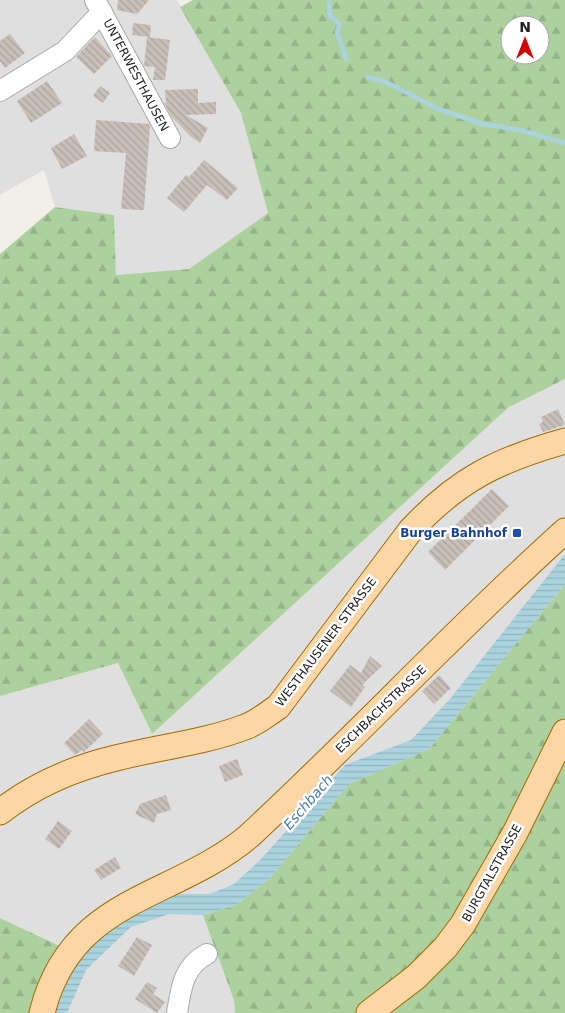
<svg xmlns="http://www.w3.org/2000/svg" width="565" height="1013" viewBox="0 0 565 1013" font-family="'DejaVu Sans',sans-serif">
  <defs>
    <pattern id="forest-firs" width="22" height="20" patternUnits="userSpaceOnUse" patternTransform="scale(1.25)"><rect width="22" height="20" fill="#add19e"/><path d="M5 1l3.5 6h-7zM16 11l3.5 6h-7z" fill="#95b388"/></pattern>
    <pattern id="water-rules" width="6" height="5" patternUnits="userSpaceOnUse" patternTransform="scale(1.25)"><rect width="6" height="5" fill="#aad3df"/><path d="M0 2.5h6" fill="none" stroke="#92b5bf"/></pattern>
    <pattern id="building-back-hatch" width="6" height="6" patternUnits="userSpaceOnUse" patternTransform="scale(1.25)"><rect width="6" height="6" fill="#c7bfb8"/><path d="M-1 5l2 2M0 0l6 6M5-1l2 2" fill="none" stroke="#aba49e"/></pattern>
  </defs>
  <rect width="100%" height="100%" fill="#f2efe9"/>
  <g fill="#e0dfdf">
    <polygon points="0,0 177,0 241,113 268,213 189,269 116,275 114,215 55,207 44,170 0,195"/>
    <polygon points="565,379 565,584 429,749 349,784 234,1000 235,1013 33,1013 66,949 0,918 0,696 118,663 151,733 509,407"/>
  </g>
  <g fill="url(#forest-firs)" fill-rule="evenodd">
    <path d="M193,0H565V379L509,407L152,734L118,663L0,696V254L55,207L114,215L116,275L189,269L268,213L241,113L180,7ZM510,25H540V55H510Z"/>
    <polygon points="565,584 565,1013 235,1013 234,1000 203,915 236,905 269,879 349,784 429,749"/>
    <polygon points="0,918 66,949 33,1013 0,1013"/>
  </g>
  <polygon fill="url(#water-rules)" points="565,554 565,584 429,749 349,784 269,879 236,905 203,915 169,914 131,927 86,970 67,1013 53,1013 74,966 105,930 175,894 210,894 234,884 261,859 345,765 411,740 450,699"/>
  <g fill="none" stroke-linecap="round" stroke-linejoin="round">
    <g stroke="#aad3df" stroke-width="4.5">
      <polyline points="329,0 330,16 340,24 337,32 346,59"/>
      <polyline points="368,77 386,82 438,109 483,124 520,130 565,143"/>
    </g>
  </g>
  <g fill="url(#building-back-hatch)">
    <polygon points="118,0 149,0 137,14 117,10"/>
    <polygon points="133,23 151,25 150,37 132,35"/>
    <polygon points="10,34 25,53 5,68 0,61 0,41"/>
    <polygon points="95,37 112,56 94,74 76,57"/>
    <polygon points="147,37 170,40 165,80 153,80 155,67 144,66"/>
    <polygon points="47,81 62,103 31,123 17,101"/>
    <polygon points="100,86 110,93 103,103 93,96"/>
    <polygon points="198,89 198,103 216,102 216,114 186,115 208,128 200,143 191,137 171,116 164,102 166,103 165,90"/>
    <polygon points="96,120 149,124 150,127 144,210 121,209 126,153 94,151"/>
    <polygon points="74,134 87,156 62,169 51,148"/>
    <polygon points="204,160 238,188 227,200 207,185 184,212 167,198 186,175 189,177"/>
    <polygon points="558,409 565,425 543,432 539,424 543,422 541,417"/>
    <polygon points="492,489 509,506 445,570 428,552"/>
    <polygon points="370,656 382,666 362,685 365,687 351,707 330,691 350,665 361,673"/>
    <polygon points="439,675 451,688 434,704 422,691"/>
    <polygon points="89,719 103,734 84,752 82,750 75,755 64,743"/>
    <polygon points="237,759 243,775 225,782 219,766"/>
    <polygon points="166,795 171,810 157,814 154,823 135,814 140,804"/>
    <polygon points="58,821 72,831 59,849 45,839"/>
    <polygon points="115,857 121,868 101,880 94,870"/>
    <polygon points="137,937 152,945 134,976 118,966"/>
    <polygon points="147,982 157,988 153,994 165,1002 157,1013 135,999"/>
  </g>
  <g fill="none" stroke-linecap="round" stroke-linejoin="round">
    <defs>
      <g id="minor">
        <polyline points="95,0 170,138"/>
        <polyline points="0,91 65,51 102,12"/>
        <path d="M177,1013C181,989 183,966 207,954"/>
      </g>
      <g id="major">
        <path d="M0,812C34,785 74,768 116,758C159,747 203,743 245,727C257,723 267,714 278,707L410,531C458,479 498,460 565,441"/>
        <path d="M42,1013C71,896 173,900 249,836C357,736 456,629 565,531"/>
        <polyline points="369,1013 416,977 445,948 463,924 515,833 565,732"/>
      </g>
    </defs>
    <use href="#minor" stroke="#a9a9a9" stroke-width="22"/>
    <use href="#major" stroke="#a06b00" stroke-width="27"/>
    <use href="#minor" stroke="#fff" stroke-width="20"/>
    <use href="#major" stroke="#fcd6a4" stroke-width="25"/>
  </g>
  <rect fill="#1a4fb4" stroke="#fff" stroke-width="2" x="512" y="528" width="10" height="10" rx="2.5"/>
  <g text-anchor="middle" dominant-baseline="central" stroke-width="5" stroke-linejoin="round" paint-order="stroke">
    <g font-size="12" fill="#222" stroke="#fff">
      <text transform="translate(136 75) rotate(62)">UNTERWESTHAUSEN</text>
      <text transform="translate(326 642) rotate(-53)">WESTHAUSENER STRASSE</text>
      <text transform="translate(381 709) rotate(-44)">ESCHBACHSTRASSE</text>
      <text transform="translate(492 873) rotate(-61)">BURGTALSTRASSE</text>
    </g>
    <g font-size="12" font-weight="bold" fill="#164399" stroke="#fff" text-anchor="end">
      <text x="507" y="533">Burger Bahnhof</text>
    </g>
    <g font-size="14" font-style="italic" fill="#4a7aab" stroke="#fff">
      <text transform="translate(308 802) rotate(-49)">Eschbach</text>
    </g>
  </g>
  <g transform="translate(525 40)"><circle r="24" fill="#ffffff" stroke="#a7a7a7"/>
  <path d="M0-4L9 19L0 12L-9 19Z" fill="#d40000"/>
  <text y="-8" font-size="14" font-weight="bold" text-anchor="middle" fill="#222222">N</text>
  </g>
</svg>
